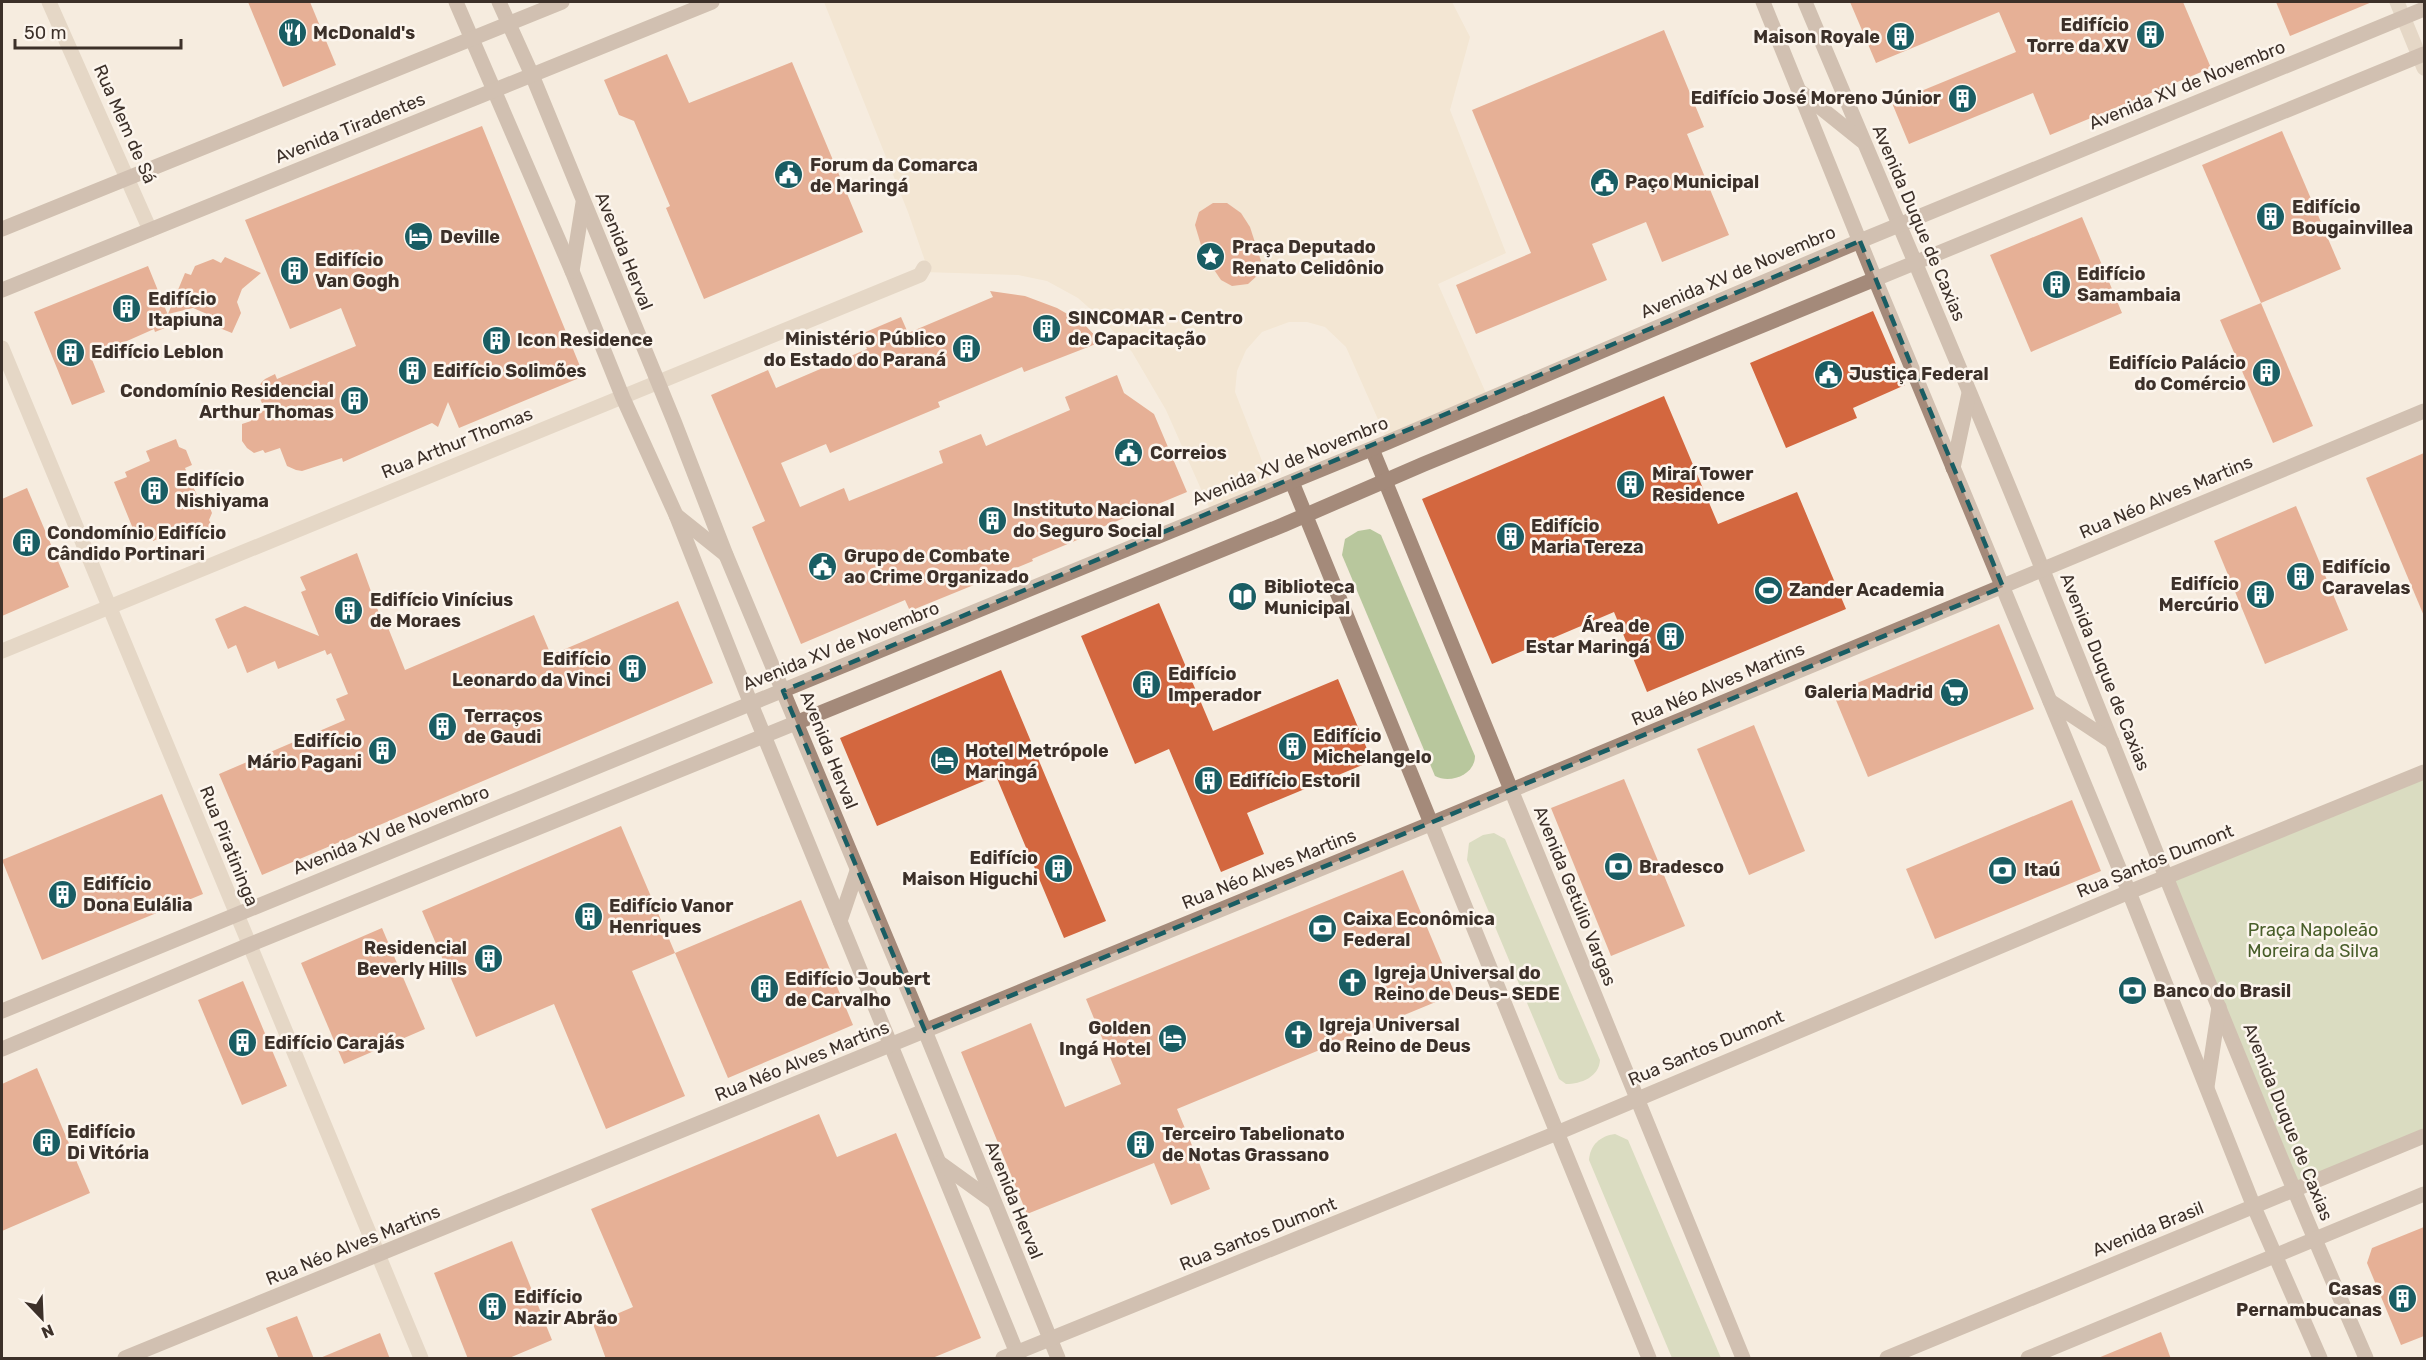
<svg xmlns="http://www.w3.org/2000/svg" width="2426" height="1360" viewBox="0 0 2426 1360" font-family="Rubik,sans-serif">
  <rect width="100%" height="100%" fill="#f6ecdf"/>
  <g fill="#b8c79d">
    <path d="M1370,529L1381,535L1475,756C1475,775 1450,784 1435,776L1342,555L1345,539L1358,531Z"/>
    <polygon points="2424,772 2424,1136 2294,1190 2165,878"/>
    <path d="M1494,833L1505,839L1600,1060C1599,1077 1581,1084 1566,1084L1559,1079L1467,860L1469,843L1483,835Z"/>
    <path d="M1615,1134L1628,1140L1721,1358H1672L1589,1160C1590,1145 1600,1136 1615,1134Z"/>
  </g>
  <polygon fill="#efddc5" points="824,2 1452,2 1470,37 1450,110 1506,253 1438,284 1489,400 1388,442 1346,347 1325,327 1307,322 1289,322 1262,332 1246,350 1237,371 1235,392 1273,489 1212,514 1166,410 1132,352 1105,322 1078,298 1047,281 1018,275 924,272 925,261 908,212"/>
  <g fill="#d3673f">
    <polygon points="248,2 310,2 336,65 283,87"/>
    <polygon points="1850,2 2183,2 2211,68 2050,135 2033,93 1909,144 1892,103 2016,52 1999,12 1876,63"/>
    <polygon points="2276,2 2372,2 2290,36"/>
    <polygon points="1664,30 1704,127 1687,134 1729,235 1662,262 1646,222 1592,244 1607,280 1476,334 1456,285 1531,253 1472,110"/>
    <polygon points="667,54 689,103 792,62 863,232 704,299 666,208 670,206 634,121 619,115 604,80"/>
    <polygon points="482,126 584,376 459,428 448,402 438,427 432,423 343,462 342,458 302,471 296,470 287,466 280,448 265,453 263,450 254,453 247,448 242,441 242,424 251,421 250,417 265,410 257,392 261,383 265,379 275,374 277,379 356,346 341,308 290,329 245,220"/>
    <polygon points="2282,131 2341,269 2261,303 2202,165"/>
    <polygon points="1213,203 1227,203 1241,213 1250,227 1261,261 1258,275 1248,284 1232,286 1221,280 1204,255 1195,225 1199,212"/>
    <polygon points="2082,217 2122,313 2031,352 1990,255"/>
    <polygon points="225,257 261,273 242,289 237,302 241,313 232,333 212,325 207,314 193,308 168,314 185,273 191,275 195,266 213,259 221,263"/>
    <polygon points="148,266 172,325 155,332 154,329 91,357 105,392 72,405 34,312"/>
    <polygon points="990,291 1025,296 1057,308 1083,323 1101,342 1024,372 1022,367 938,402 940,407 830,453 826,444 781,463 800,507 844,488 849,501 943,463 939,451 981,434 986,446 1070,410 1065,397 1117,375 1124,393 1154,414 1187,492 1088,533 1089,535 1032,559 1033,561 910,611 905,600 801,644 752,527 765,521 711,395 768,370 776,388 867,349 861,334 901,317 908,333 993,297"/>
    <polygon points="2261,303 2313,426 2273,443 2220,320"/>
    <polygon points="1873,311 1905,385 1853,408 1857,418 1786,448 1750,363"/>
    <polygon points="1664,396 1718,524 1797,492 1846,609 1647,692 1614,612 1492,664 1422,499"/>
    <polygon points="176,439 179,447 186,450 192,465 185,468 199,500 206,498 212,513 209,520 213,528 183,540 179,530 153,541 151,535 138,541 114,482 127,477 125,472 150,461 146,451"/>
    <polygon points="2424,453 2424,616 2366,478"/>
    <polygon points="27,488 69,587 2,616 2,499"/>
    <polygon points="2296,506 2348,630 2265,664 2214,541"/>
    <polygon points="357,553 380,616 383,615 405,670 534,615 551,655 678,601 713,683 262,875 219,774 345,720 336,699 348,694 331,653 327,655 325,650 278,669 275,661 247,673 236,645 228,649 215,619 245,606 319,636 301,592 306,590 300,577"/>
    <polygon points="1159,603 1213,731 1338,679 1372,761 1247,813 1264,854 1221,872 1169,749 1135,764 1081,636"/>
    <polygon points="1999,624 2034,709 1868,777 1833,693"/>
    <polygon points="1001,670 1106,921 1064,938 996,776 877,826 840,738"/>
    <polygon points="1754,725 1805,851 1749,875 1697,749"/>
    <polygon points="1624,779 1685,926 1611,956 1551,808"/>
    <polygon points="162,794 203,894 42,960 2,860"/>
    <polygon points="2072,800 2101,871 1935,939 1906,869"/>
    <polygon points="621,826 675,953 632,971 685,1096 606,1129 554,1004 476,1037 422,911"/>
    <polygon points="1403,870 1455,994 1177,1109 1210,1189 1171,1205 1154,1163 1027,1214 961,1052 1031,1023 1065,1107 1121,1084 1086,999"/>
    <polygon points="801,900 853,1025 728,1078 675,953"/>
    <polygon points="382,928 425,1029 344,1064 301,963"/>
    <polygon points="243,981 287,1086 242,1105 198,1000"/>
    <polygon points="37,1068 90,1193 2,1231 2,1084"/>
    <polygon points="819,1114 837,1157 896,1133 981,1338 930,1359 606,1359 593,1324 633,1307 591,1209"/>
    <polygon points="2424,1227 2424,1336 2401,1345 2367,1263 2372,1248"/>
    <polygon points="512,1241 552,1340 507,1359 468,1359 434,1273"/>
    <polygon points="297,1316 314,1359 279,1359 266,1328"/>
    <polygon points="2161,1332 2171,1359 2098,1359 2098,1358"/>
    <polygon points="380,1333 390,1359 320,1359 320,1358"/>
  </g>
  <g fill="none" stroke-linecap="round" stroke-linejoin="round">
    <g stroke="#d0bca9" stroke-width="15">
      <polyline points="49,2 150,230"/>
      <polyline points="2397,2 2424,68"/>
      <polyline points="2,348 421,1358"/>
      <polyline points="2,651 920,275 924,268"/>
    </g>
    <g stroke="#a48a7a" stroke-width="15">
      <polyline points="456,2 572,271 623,398 676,515 751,704 1019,1358"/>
      <polyline points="499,2 532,75 674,421 726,555 925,1031 1058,1358"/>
      <polyline points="1763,2 1875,279 2129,892 2254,1207 2320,1358"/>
      <path d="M1805,2C1885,192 1967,382 2044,573C2150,836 2253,1099 2366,1358"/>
      <polyline points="1801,92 1862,141"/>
      <polyline points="2,229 562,2"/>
      <polyline points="572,271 583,203"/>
      <polyline points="2,290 712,2"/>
      <polyline points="1372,449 1743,1358"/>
      <polyline points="1953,468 1969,393"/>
      <polyline points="1292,482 1649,1358"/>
      <polyline points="676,515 726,555"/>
      <polyline points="2050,701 2112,742"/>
      <polyline points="840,921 857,871"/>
      <polyline points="2,1011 1388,442 1860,241 2424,9"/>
      <polyline points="2,1049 249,945 1283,525 1424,464 2424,54"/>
      <polyline points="2207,1087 2219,1007"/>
      <polyline points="940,1163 994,1202"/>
      <polyline points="125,1358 1430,824 2424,411"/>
      <polyline points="1003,1358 1557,1133 2129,892 2424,772"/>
      <polyline points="1887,1358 2424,1136"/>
      <polyline points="2028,1358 2424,1194"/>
    </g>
  </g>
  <path d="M0 0H2426V1360H0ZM1860,241L2003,587L925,1031L783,691Z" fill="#f6ecdf" fill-opacity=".55" fill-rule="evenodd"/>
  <path fill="none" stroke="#195d63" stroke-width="4.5" stroke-dasharray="12 8" stroke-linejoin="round" d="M1860,241L2003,587L925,1031L783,691Z"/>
  <defs>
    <symbol id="restaurant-disc" viewBox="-11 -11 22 22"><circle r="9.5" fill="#195d63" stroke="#fcf5ed"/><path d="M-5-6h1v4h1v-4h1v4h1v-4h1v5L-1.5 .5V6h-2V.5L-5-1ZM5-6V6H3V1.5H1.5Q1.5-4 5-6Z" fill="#fff"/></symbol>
    <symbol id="building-disc" viewBox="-11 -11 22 22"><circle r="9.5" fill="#195d63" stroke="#fcf5ed"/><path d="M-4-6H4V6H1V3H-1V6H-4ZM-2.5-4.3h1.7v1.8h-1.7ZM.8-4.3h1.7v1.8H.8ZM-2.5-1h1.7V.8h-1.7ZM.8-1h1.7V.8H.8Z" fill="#fff"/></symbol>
    <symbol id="civic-disc" viewBox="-11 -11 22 22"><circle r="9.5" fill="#195d63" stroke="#fcf5ed"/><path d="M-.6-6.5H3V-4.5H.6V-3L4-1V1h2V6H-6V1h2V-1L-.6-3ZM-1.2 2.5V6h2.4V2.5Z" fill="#fff"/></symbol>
    <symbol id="hotel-disc" viewBox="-11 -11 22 22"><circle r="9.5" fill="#195d63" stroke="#fcf5ed"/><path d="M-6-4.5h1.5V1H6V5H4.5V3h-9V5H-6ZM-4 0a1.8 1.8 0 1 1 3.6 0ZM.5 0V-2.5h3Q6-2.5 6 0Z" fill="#fff"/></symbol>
    <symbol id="sight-disc" viewBox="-11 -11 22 22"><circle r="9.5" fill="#195d63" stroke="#fcf5ed"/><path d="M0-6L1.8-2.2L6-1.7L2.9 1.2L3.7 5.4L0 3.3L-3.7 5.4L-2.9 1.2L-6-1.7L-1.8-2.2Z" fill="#fff"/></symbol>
    <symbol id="stadium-disc" viewBox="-11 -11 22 22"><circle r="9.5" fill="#195d63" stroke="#fcf5ed"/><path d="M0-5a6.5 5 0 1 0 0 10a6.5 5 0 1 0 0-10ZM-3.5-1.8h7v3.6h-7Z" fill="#fff"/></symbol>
    <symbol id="library-disc" viewBox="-11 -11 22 22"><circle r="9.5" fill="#195d63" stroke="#fcf5ed"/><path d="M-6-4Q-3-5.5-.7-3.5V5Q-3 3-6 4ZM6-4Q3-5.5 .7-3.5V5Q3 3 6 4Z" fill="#fff"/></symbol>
    <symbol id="supermarket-disc" viewBox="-11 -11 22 22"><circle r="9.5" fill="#195d63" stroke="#fcf5ed"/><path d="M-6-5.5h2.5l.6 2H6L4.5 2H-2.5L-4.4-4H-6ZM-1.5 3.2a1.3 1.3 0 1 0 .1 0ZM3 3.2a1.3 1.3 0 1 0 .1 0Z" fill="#fff"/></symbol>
    <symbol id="bank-disc" viewBox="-11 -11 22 22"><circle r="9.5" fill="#195d63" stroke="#fcf5ed"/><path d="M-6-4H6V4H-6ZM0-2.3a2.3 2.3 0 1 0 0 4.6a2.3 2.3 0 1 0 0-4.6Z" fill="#fff"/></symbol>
    <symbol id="church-disc" viewBox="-11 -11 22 22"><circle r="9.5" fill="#195d63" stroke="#fcf5ed"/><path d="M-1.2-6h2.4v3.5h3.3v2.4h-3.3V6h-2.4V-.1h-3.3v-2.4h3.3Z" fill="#fff"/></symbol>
  </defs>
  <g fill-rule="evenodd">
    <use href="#restaurant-disc" x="276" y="16" width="33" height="33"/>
    <use href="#building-disc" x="2134" y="18" width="33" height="33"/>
    <use href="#building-disc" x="1884" y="20" width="33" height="33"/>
    <use href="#building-disc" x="1946" y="82" width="33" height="33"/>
    <use href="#civic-disc" x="772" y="158" width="33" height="33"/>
    <use href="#civic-disc" x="1588" y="166" width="33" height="33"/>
    <use href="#building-disc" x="2254" y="200" width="33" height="33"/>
    <use href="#hotel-disc" x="402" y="220" width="33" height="33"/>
    <use href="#sight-disc" x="1194" y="240" width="33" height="33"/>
    <use href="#building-disc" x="278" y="254" width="33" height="33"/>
    <use href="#building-disc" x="2040" y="268" width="33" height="33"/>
    <use href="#building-disc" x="110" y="292" width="33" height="33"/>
    <use href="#building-disc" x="1030" y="312" width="33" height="33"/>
    <use href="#building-disc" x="480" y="324" width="33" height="33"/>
    <use href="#building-disc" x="950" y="332" width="33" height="33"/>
    <use href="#building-disc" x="54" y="336" width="33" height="33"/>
    <use href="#building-disc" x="396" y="354" width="33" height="33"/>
    <use href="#building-disc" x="2250" y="356" width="33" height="33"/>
    <use href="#civic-disc" x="1812" y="358" width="33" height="33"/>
    <use href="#building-disc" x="338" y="384" width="33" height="33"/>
    <use href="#civic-disc" x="1112" y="436" width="33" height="33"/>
    <use href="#building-disc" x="1614" y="468" width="33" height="33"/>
    <use href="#building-disc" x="138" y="474" width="33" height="33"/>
    <use href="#building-disc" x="976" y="504" width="33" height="33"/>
    <use href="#building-disc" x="1494" y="520" width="33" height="33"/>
    <use href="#building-disc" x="10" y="526" width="33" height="33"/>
    <use href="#civic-disc" x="806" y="550" width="33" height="33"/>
    <use href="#building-disc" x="2284" y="560" width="33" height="33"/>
    <use href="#stadium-disc" x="1752" y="574" width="33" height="33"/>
    <use href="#building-disc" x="2244" y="578" width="33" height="33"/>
    <use href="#library-disc" x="1226" y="580" width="33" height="33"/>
    <use href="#building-disc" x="332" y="594" width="33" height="33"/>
    <use href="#building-disc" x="1654" y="620" width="33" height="33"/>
    <use href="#building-disc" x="616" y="652" width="33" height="33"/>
    <use href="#building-disc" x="1130" y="668" width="33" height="33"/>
    <use href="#supermarket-disc" x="1938" y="676" width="33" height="33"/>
    <use href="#building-disc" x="426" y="710" width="33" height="33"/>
    <use href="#building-disc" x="1276" y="730" width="33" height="33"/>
    <use href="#building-disc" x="366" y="734" width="33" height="33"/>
    <use href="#hotel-disc" x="928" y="744" width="33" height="33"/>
    <use href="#building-disc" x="1192" y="764" width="33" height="33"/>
    <use href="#bank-disc" x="1602" y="850" width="33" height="33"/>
    <use href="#building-disc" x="1042" y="852" width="33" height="33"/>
    <use href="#bank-disc" x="1986" y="854" width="33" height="33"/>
    <use href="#building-disc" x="46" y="878" width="33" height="33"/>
    <use href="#building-disc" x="572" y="900" width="33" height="33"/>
    <use href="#bank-disc" x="1306" y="912" width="33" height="33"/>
    <use href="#building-disc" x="472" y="942" width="33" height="33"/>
    <use href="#church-disc" x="1336" y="966" width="33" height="33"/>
    <use href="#building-disc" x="748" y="972" width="33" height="33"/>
    <use href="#bank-disc" x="2116" y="974" width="33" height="33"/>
    <use href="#church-disc" x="1282" y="1018" width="33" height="33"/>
    <use href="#hotel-disc" x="1156" y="1022" width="33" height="33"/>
    <use href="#building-disc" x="226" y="1026" width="33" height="33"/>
    <use href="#building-disc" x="30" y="1126" width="33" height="33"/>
    <use href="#building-disc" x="1124" y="1128" width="33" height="33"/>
    <use href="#building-disc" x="2386" y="1282" width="33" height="33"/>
    <use href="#building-disc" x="476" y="1290" width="33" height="33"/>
  </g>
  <g text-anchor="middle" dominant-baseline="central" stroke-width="5" stroke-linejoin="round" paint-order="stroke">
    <g font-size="18" font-weight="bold" fill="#3c3029" stroke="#fcf5ed" text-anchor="start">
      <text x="2129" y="25" text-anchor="end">Edifício<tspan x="2129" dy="21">Torre da XV</tspan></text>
      <text x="313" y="33">McDonald's</text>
      <text x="1880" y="37" text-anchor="end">Maison Royale</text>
      <text x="1941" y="98" text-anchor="end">Edifício José Moreno Júnior</text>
      <text x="810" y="165">Forum da Comarca<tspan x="810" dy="21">de Maringá</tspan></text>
      <text x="1625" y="182">Paço Municipal</text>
      <text x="2292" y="207">Edifício<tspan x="2292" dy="21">Bougainvillea</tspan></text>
      <text x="440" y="237">Deville</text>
      <text x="1232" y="247">Praça Deputado<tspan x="1232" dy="21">Renato Celidônio</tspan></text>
      <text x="315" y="260">Edifício<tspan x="315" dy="21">Van Gogh</tspan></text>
      <text x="2077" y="274">Edifício<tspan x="2077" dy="21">Samambaia</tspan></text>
      <text x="148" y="299">Edifício<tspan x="148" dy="21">Itapiuna</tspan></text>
      <text x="1068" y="318">SINCOMAR - Centro<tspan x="1068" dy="21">de Capacitação</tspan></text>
      <text x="946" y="339" text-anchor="end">Ministério Público<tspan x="946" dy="21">do Estado do Paraná</tspan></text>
      <text x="517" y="340">Icon Residence</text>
      <text x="91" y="352">Edifício Leblon</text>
      <text x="2246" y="363" text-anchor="end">Edifício Palácio<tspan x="2246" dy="21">do Comércio</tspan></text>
      <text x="433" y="371">Edifício Solimões</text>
      <text x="1849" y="374">Justiça Federal</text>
      <text x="334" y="391" text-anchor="end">Condomínio Residencial<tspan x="334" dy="21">Arthur Thomas</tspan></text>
      <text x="1150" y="453">Correios</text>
      <text x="1652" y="474">Miraí Tower<tspan x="1652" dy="21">Residence</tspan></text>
      <text x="176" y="480">Edifício<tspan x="176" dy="21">Nishiyama</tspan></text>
      <text x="1013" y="510">Instituto Nacional<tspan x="1013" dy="21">do Seguro Social</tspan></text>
      <text x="1531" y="526">Edifício<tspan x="1531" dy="21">Maria Tereza</tspan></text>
      <text x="47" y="533">Condomínio Edifício<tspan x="47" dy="21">Cândido Portinari</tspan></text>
      <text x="844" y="556">Grupo de Combate<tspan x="844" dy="21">ao Crime Organizado</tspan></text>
      <text x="2322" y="567">Edifício<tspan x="2322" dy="21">Caravelas</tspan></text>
      <text x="2239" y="584" text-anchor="end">Edifício<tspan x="2239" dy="21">Mercúrio</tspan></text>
      <text x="1264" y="587">Biblioteca<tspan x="1264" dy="21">Municipal</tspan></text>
      <text x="1789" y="590">Zander Academia</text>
      <text x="370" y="600">Edifício Vinícius<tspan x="370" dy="21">de Moraes</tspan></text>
      <text x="1650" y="626" text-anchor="end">Área de<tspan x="1650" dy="21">Estar Maringá</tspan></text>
      <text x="611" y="659" text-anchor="end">Edifício<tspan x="611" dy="21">Leonardo da Vinci</tspan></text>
      <text x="1168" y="674">Edifício<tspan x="1168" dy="21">Imperador</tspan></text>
      <text x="1933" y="692" text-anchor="end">Galeria Madrid</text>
      <text x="464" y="716">Terraços<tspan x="464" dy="21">de Gaudi</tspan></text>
      <text x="1313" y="736">Edifício<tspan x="1313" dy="21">Michelangelo</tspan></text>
      <text x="362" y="741" text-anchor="end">Edifício<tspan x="362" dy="21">Mário Pagani</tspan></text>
      <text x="965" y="751">Hotel Metrópole<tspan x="965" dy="21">Maringá</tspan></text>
      <text x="1229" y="781">Edifício Estoril</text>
      <text x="1038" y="858" text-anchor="end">Edifício<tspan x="1038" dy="21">Maison Higuchi</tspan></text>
      <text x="1639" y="867">Bradesco</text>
      <text x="2024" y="870">Itaú</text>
      <text x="83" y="884">Edifício<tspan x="83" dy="21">Dona Eulália</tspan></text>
      <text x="609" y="906">Edifício Vanor<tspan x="609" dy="21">Henriques</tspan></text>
      <text x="1343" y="919">Caixa Econômica<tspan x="1343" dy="21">Federal</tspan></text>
      <text x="467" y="948" text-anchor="end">Residencial<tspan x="467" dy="21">Beverly Hills</tspan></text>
      <text x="1374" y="973">Igreja Universal do<tspan x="1374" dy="21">Reino de Deus- SEDE</tspan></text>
      <text x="785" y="979">Edifício Joubert<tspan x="785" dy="21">de Carvalho</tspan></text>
      <text x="2153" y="991">Banco do Brasil</text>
      <text x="1319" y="1025">Igreja Universal<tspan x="1319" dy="21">do Reino de Deus</tspan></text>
      <text x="1151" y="1028" text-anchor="end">Golden<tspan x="1151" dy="21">Ingá Hotel</tspan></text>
      <text x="264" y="1043">Edifício Carajás</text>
      <text x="67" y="1132">Edifício<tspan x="67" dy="21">Di Vitória</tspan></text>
      <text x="1162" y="1134">Terceiro Tabelionato<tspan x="1162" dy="21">de Notas Grassano</tspan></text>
      <text x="2382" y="1289" text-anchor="end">Casas<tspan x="2382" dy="21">Pernambucanas</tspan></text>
      <text x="514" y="1297">Edifício<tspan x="514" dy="21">Nazir Abrão</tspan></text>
    </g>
    <g font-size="18" fill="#3c3029" stroke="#fcf5ed">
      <text transform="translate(2187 85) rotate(-22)">Avenida XV de Novembro</text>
      <text transform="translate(125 124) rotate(66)">Rua Mem de Sá</text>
      <text transform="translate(350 128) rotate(-22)">Avenida Tiradentes</text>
      <text transform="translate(1919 223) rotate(67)">Avenida Duque de Caxias</text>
      <text transform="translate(624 251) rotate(68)">Avenida Herval</text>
      <text transform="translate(1738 272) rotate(-23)">Avenida XV de Novembro</text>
      <text transform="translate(457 443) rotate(-22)">Rua Arthur Thomas</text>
      <text transform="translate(1290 461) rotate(-22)">Avenida XV de Novembro</text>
      <text transform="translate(2166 497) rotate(-23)">Rua Néo Alves Martins</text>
      <text transform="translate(841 646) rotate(-22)">Avenida XV de Novembro</text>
      <text transform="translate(2105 672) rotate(68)">Avenida Duque de Caxias</text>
      <text transform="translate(1718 684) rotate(-23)">Rua Néo Alves Martins</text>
      <text transform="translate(829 750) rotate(68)">Avenida Herval</text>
      <text transform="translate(391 830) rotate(-22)">Avenida XV de Novembro</text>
      <text transform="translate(229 846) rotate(68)">Rua Piratininga</text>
      <text transform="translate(2155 861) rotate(-22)">Rua Santos Dumont</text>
      <text transform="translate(1269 869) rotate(-22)">Rua Néo Alves Martins</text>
      <text transform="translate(1575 896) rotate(68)">Avenida Getúlio Vargas</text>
      <text transform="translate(1706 1048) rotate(-23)">Rua Santos Dumont</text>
      <text transform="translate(802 1061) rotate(-22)">Rua Néo Alves Martins</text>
      <text transform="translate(2288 1122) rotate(68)">Avenida Duque de Caxias</text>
      <text transform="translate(1014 1200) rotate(68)">Avenida Herval</text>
      <text transform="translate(2148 1229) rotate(-22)">Avenida Brasil</text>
      <text transform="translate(1258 1234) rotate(-22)">Rua Santos Dumont</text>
      <text transform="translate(353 1245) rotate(-22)">Rua Néo Alves Martins</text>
    </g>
    <g font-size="18" fill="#495e2a" stroke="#fcf5ed">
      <text x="2313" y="930">Praça Napoleão<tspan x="2313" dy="21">Moreira da Silva</tspan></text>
    </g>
  </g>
  <rect width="2426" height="1360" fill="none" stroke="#3c3029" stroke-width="6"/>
  <g transform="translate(42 1318) rotate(157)" stroke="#fcf5ed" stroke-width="4.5" paint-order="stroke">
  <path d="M0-4.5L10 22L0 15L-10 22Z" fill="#3c3029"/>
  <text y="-9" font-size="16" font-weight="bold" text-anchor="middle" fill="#3c3029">N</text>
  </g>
  <path d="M15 39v9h166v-9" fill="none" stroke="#3c3029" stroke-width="3"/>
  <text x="24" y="39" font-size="18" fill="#3c3029" stroke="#fcf5ed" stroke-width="4.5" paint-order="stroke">50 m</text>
</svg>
